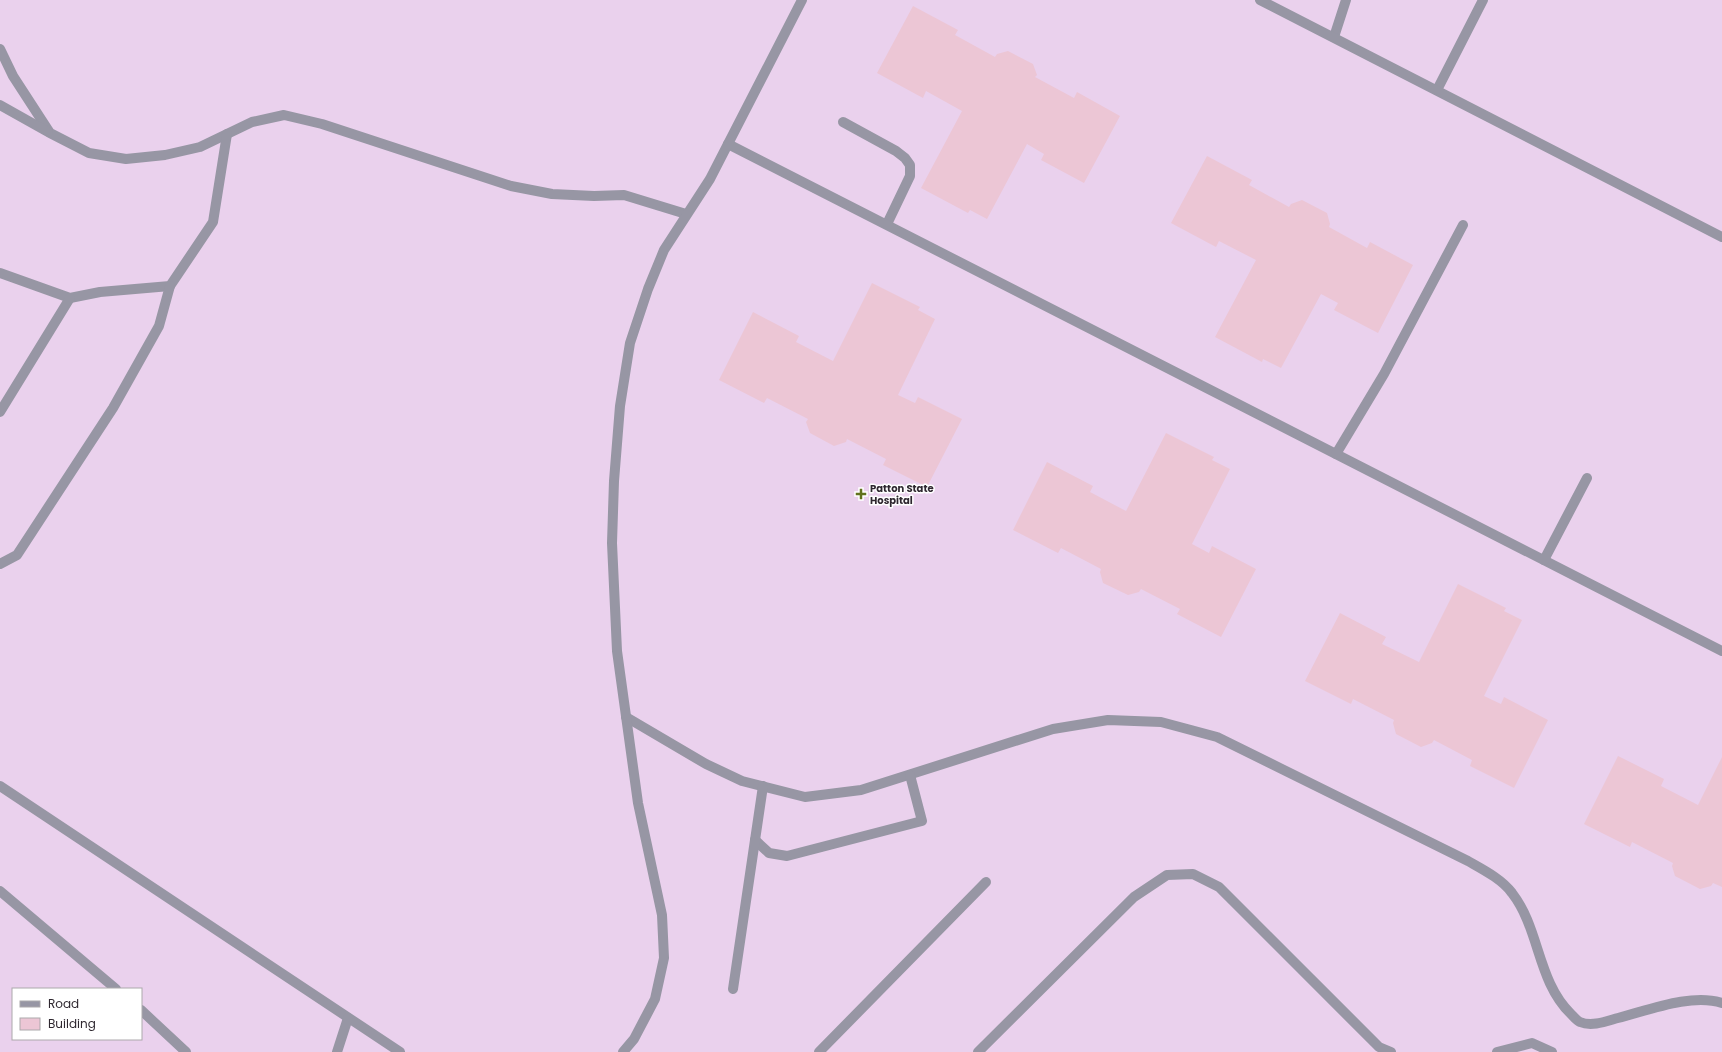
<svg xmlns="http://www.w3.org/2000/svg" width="1722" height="1052" viewBox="0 0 1722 1052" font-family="Poppins,sans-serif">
  <rect width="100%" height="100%" fill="#f3e0f6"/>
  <path fill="#ead1ed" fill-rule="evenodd" d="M0,0H1722V1052H0ZM13,989H141V1039H13Z"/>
  <g fill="#ecc6d5">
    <polygon points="913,6 958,30 955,35 995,57 997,54 1008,51 1033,64 1037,75 1035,77 1074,98 1077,92 1120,116 1084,183 1041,160 1044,154 1027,144 987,219 970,210 968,213 921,188 962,111 926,91 923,98 877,73"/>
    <polygon points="1207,156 1252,180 1249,185 1289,207 1291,204 1302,200 1327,213 1330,224 1329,227 1367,248 1370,242 1413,265 1378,333 1334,310 1338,303 1321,294 1281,368 1263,359 1262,362 1215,337 1256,260 1219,241 1216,247 1171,223"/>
    <polygon points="872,283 920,307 918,310 935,319 898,395 915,403 918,397 962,419 927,487 883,465 886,459 847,439 846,442 834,446 810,433 806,422 808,419 767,398 764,403 719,380 753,312 799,336 796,342 833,361"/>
    <polygon points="1166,433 1214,457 1212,460 1230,469 1192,544 1209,553 1212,546 1256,569 1221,637 1177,614 1180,609 1141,589 1139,592 1128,595 1103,583 1100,572 1101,569 1061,548 1058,553 1013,530 1047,462 1093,486 1090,492 1126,511"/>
    <polygon points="1458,584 1506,608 1504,611 1522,620 1484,696 1501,704 1504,697 1548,720 1514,788 1470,766 1472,760 1434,740 1432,743 1421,747 1396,734 1393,723 1394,720 1353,699 1351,704 1305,681 1340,613 1386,637 1382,644 1419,662"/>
    <polygon points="1618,756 1664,779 1661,786 1698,805 1722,757 1722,887 1713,883 1711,886 1700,889 1675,876 1672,866 1673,863 1632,842 1630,847 1584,824"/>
  </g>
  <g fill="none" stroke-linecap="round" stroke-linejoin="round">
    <g stroke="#9796a4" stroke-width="10">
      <polyline points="1334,37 1346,0"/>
      <polyline points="0,49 13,76 50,133 89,153 126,159 165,155 200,147 252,122 284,115 322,124 511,186 552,194 594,196 624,195 686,214"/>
      <polyline points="1437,90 1483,0"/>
      <polyline points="0,105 48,132"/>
      <polyline points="843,122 896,151 905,158 910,165 910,176 887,224"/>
      <polyline points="728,144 1722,651"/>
      <polyline points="0,273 70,298 100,292 170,286 213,222 227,134"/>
      <polyline points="0,412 70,298"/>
      <polyline points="1336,454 1384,374 1463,225"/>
      <polyline points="1544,560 1587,478"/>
      <polyline points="0,564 17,555 113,408 159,326 170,286"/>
      <path d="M626,717L706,764L742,781L805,797L861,790L1053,729L1108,720L1161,722L1217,737L1468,861C1482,869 1502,879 1512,893C1540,929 1537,981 1571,1014C1573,1016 1577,1021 1580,1022C1592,1027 1607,1021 1618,1018C1649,1010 1692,993 1722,1003"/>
      <polyline points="0,786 400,1052"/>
      <polyline points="755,840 769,853 787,856 922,821 910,775"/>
      <polyline points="0,891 116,989"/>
      <polyline points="733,989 763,786"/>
      <polyline points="141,1010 186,1052"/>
      <polyline points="337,1052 348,1018"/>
      <polyline points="819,1052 986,882"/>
      <polyline points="978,1052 1134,897 1167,875 1193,874 1219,887 1379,1047 1391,1052"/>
      <polyline points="1497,1052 1532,1043 1552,1052"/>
    </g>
    <g stroke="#9796a4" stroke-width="10">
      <polyline points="1260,0 1722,237"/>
      <polyline points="623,1052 634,1039 655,999 664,958 662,915 638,803 617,651 612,543 614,481 620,406 630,343 648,289 664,250 710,179 802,0"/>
    </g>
  </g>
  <path fill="#61711d" stroke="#fff" stroke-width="1.5" d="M859 488h4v4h4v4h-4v4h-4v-4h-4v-4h4z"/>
  <g text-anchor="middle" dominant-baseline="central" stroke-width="3" stroke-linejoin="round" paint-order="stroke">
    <g font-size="10" font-weight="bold" fill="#2f2830" stroke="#fff" text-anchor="start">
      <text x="870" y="488">Patton State<tspan x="870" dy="12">Hospital</tspan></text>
    </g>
  </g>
  <rect x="12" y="988" width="130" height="52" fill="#ffffff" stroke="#aca9ac"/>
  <rect x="20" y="1001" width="20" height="6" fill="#9796a4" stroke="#aca9ac"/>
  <text x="48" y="1008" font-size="12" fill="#2f2830">Road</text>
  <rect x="20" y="1018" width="20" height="12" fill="#ecc6d5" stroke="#aca9ac"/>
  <text x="48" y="1028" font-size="12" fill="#2f2830">Building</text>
</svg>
